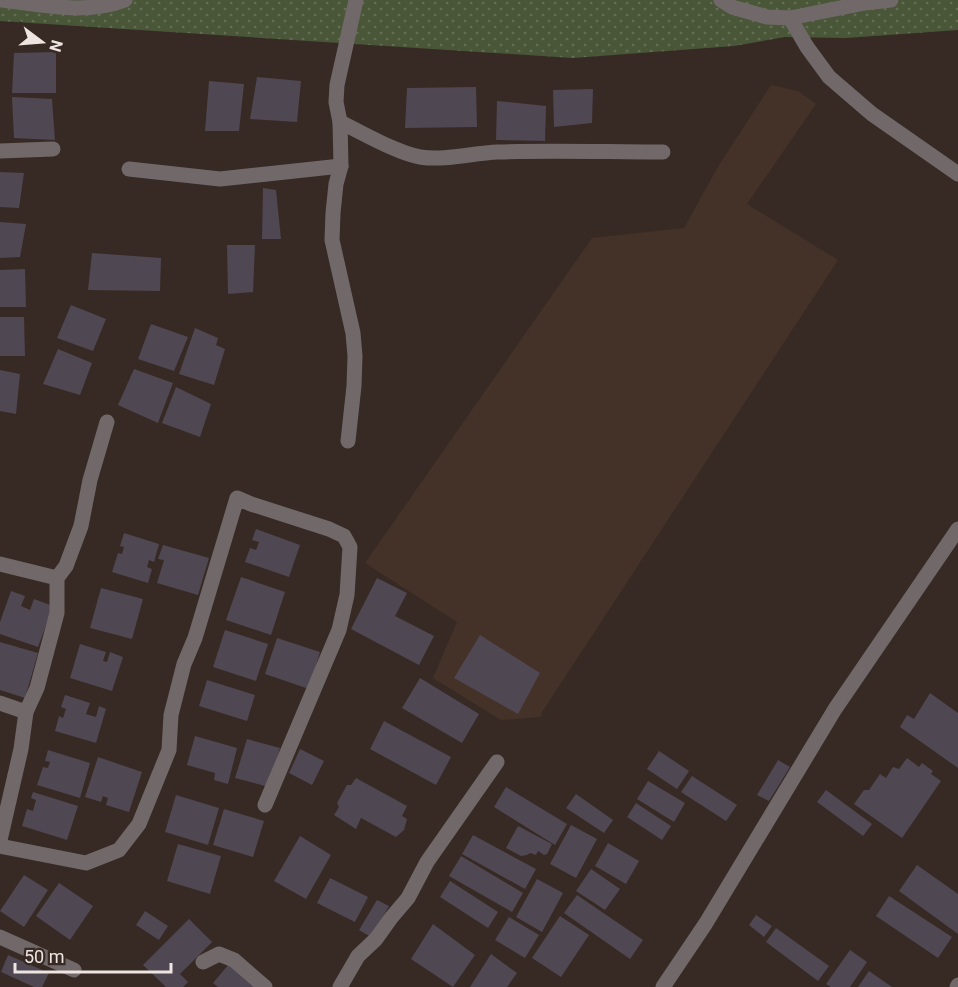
<svg xmlns="http://www.w3.org/2000/svg" width="958" height="987" viewBox="0 0 958 987" font-family="Roboto,sans-serif">
  <defs>
    <pattern id="grass-dots" width="8" height="8" patternUnits="userSpaceOnUse" patternTransform="scale(1.5)"><rect width="8" height="8" fill="#495638"/><path d="M2 2h.1M6 6h.1" fill="none" stroke="#646e54" stroke-width="1.8" stroke-linecap="round"/></pattern>
  </defs>
  <rect width="100%" height="100%" fill="#372a24"/>
  <polygon fill="#443229" points="771,85 798,91 816,104 747,204 838,260 542,712 541,717 501,720 433,678 457,622 365,563 592,238 684,228 719,165"/>
  <polygon fill="url(#grass-dots)" points="0,0 958,0 958,30 846,38 785,37 734,46 573,58 0,21"/>
  <g fill="#4f4752">
    <polygon points="56,52 56,93 12,93 14,53"/>
    <polygon points="257,77 301,81 297,122 250,119"/>
    <polygon points="209,81 244,84 239,131 205,131"/>
    <polygon points="476,87 477,127 405,128 407,88"/>
    <polygon points="593,89 592,123 554,127 553,90"/>
    <polygon points="12,97 52,99 55,140 14,138"/>
    <polygon points="497,101 546,106 545,141 496,140"/>
    <polygon points="0,172 24,173 19,208 0,207"/>
    <polygon points="263,188 276,190 281,239 262,239"/>
    <polygon points="0,222 26,224 20,257 0,258"/>
    <polygon points="227,245 255,245 253,292 228,294"/>
    <polygon points="92,253 161,258 160,291 88,290"/>
    <polygon points="25,269 26,307 0,307 0,270"/>
    <polygon points="71,305 106,319 93,351 57,338"/>
    <polygon points="0,317 24,317 25,356 0,356"/>
    <polygon points="151,324 188,337 174,371 138,359"/>
    <polygon points="195,328 218,338 216,345 225,349 214,385 179,374"/>
    <polygon points="58,349 92,363 80,395 43,384"/>
    <polygon points="134,369 173,383 158,423 118,405"/>
    <polygon points="0,370 20,374 16,414 0,411"/>
    <polygon points="176,387 211,404 200,437 162,423"/>
    <polygon points="256,529 300,545 289,577 245,562 250,548 256,550 259,542 252,540"/>
    <polygon points="124,533 159,544 154,562 149,560 147,567 152,569 148,583 112,572 118,553 122,554 124,547 120,546"/>
    <polygon points="163,545 209,558 198,595 157,583 164,560 158,559"/>
    <polygon points="241,577 285,592 271,635 226,620"/>
    <polygon points="377,578 407,593 395,616 434,636 419,665 351,629"/>
    <polygon points="101,588 143,599 132,639 90,628"/>
    <polygon points="11,591 25,596 21,606 30,610 34,599 53,606 38,647 0,634 0,622"/>
    <polygon points="225,630 268,644 256,681 213,667"/>
    <polygon points="480,635 540,673 518,714 454,678"/>
    <polygon points="277,638 320,652 309,689 265,674"/>
    <polygon points="0,642 38,653 25,698 0,690"/>
    <polygon points="80,644 106,652 103,661 107,662 110,652 123,657 112,691 70,678"/>
    <polygon points="420,678 479,714 462,743 402,708"/>
    <polygon points="207,680 255,695 247,721 199,706"/>
    <polygon points="930,693 958,713 958,768 900,727 907,715 914,719"/>
    <polygon points="65,695 90,703 86,714 96,717 99,706 106,709 96,743 55,731 59,716 63,718 66,709 61,707"/>
    <polygon points="384,721 451,757 436,785 370,749"/>
    <polygon points="195,736 237,748 228,784 214,780 215,773 187,765"/>
    <polygon points="247,739 280,748 269,787 235,778"/>
    <polygon points="300,749 324,761 312,785 289,773"/>
    <polygon points="48,750 90,763 80,798 37,785 43,767 48,768 50,762 45,761"/>
    <polygon points="659,751 689,771 677,789 647,769"/>
    <polygon points="98,757 142,772 129,812 106,805 108,798 103,796 101,802 85,797"/>
    <polygon points="907,758 919,767 922,763 933,771 931,774 941,781 902,838 854,804 864,790 869,790 880,774 886,778 893,767 899,769"/>
    <polygon points="778,760 790,767 769,801 757,795"/>
    <polygon points="692,776 737,805 726,821 681,792"/>
    <polygon points="356,778 407,806 402,816 407,819 404,830 396,837 361,818 356,829 334,815 339,807 337,803 347,785 351,785"/>
    <polygon points="648,781 685,803 674,822 637,799"/>
    <polygon points="506,787 567,824 555,845 494,807"/>
    <polygon points="826,790 872,824 863,836 817,802"/>
    <polygon points="33,792 78,806 67,840 22,826 27,809 33,811 36,800 31,798"/>
    <polygon points="576,794 613,820 604,833 566,808"/>
    <polygon points="176,795 219,808 208,845 165,832"/>
    <polygon points="636,803 671,826 662,840 627,817"/>
    <polygon points="224,809 264,821 253,857 213,845"/>
    <polygon points="571,825 597,839 576,878 550,864"/>
    <polygon points="518,826 552,844 547,854 544,855 538,851 536,855 530,853 527,855 521,856 506,848"/>
    <polygon points="473,835 536,869 525,889 462,854"/>
    <polygon points="300,836 331,855 306,899 274,881"/>
    <polygon points="608,843 639,861 626,884 595,866"/>
    <polygon points="178,844 221,856 210,894 167,881"/>
    <polygon points="461,856 523,893 512,912 449,876"/>
    <polygon points="917,865 958,894 958,934 899,891"/>
    <polygon points="591,869 620,889 605,910 576,891"/>
    <polygon points="24,875 48,890 24,927 0,911"/>
    <polygon points="330,878 368,897 355,922 317,903"/>
    <polygon points="537,879 563,893 542,932 516,917"/>
    <polygon points="450,881 498,912 488,928 440,897"/>
    <polygon points="59,883 93,906 70,940 36,916"/>
    <polygon points="577,895 643,940 630,959 564,913"/>
    <polygon points="889,896 952,937 938,958 876,916"/>
    <polygon points="377,900 389,906 371,937 359,930"/>
    <polygon points="145,911 168,926 159,940 136,925"/>
    <polygon points="756,915 772,926 764,937 749,925"/>
    <polygon points="560,916 589,935 561,977 532,958"/>
    <polygon points="509,917 539,935 525,958 495,940"/>
    <polygon points="189,919 212,942 180,974 188,982 183,987 166,987 143,965"/>
    <polygon points="433,924 475,955 453,987 411,959"/>
    <polygon points="776,928 829,966 818,981 766,942"/>
    <polygon points="850,950 867,962 850,987 831,987 826,984"/>
    <polygon points="491,954 517,973 507,987 470,987"/>
    <polygon points="8,955 49,973 42,987 34,987 1,972"/>
    <polygon points="229,964 258,987 218,987 213,983"/>
    <polygon points="869,971 892,987 858,987"/>
  </g>
  <g fill="none" stroke-linecap="round" stroke-linejoin="round">
    <g stroke="#716969" stroke-width="15">
      <path d="M2,0C43,5 86,15 125,0"/>
      <polyline points="721,0 732,7 767,17 790,18 865,3 891,0"/>
      <polyline points="790,18 807,47 829,77 872,114 958,174"/>
      <path d="M340,122C363,133 397,153 420,157C446,161 472,153 498,152C552,150 608,152 663,152"/>
      <polyline points="0,151 53,149"/>
      <polyline points="129,169 220,179 341,166"/>
      <polyline points="348,441 354,386 355,356 353,333 332,240 333,213 336,184 341,166 340,122 336,102 337,85 356,0"/>
      <polyline points="0,564 57,578"/>
      <polyline points="0,703 26,712"/>
      <polyline points="0,840 21,749 26,712 37,688 57,613 57,578 66,566 81,526 90,480 107,422"/>
      <polyline points="0,846 86,863 119,850 139,824 169,750 171,715 184,664 195,638 237,498 251,504 329,529 344,536 350,547 347,595 339,630 265,805"/>
      <polyline points="0,937 74,970"/>
      <polyline points="203,962 219,954 234,960 265,987"/>
      <polyline points="340,987 358,956 376,939 391,918 408,898 427,862 497,762"/>
      <polyline points="663,987 706,923 835,709 958,529"/>
      <polyline points="957,987 958,985"/>
    </g>
  </g>
  <g transform="translate(42 42) rotate(106)" stroke="#372a24" stroke-width="4.5" paint-order="stroke">
  <path d="M0-4.5L10 22L0 15L-10 22Z" fill="#eee5e1"/>
  <text y="-9" font-size="16" font-weight="bold" text-anchor="middle" fill="#eee5e1">N</text>
  </g>
  <path d="M15 963v9h156v-9" fill="none" stroke="#eee5e1" stroke-width="3"/>
  <text x="24" y="963" font-size="18" fill="#eee5e1" stroke="#372a24" stroke-width="4.5" paint-order="stroke">50 m</text>
</svg>
